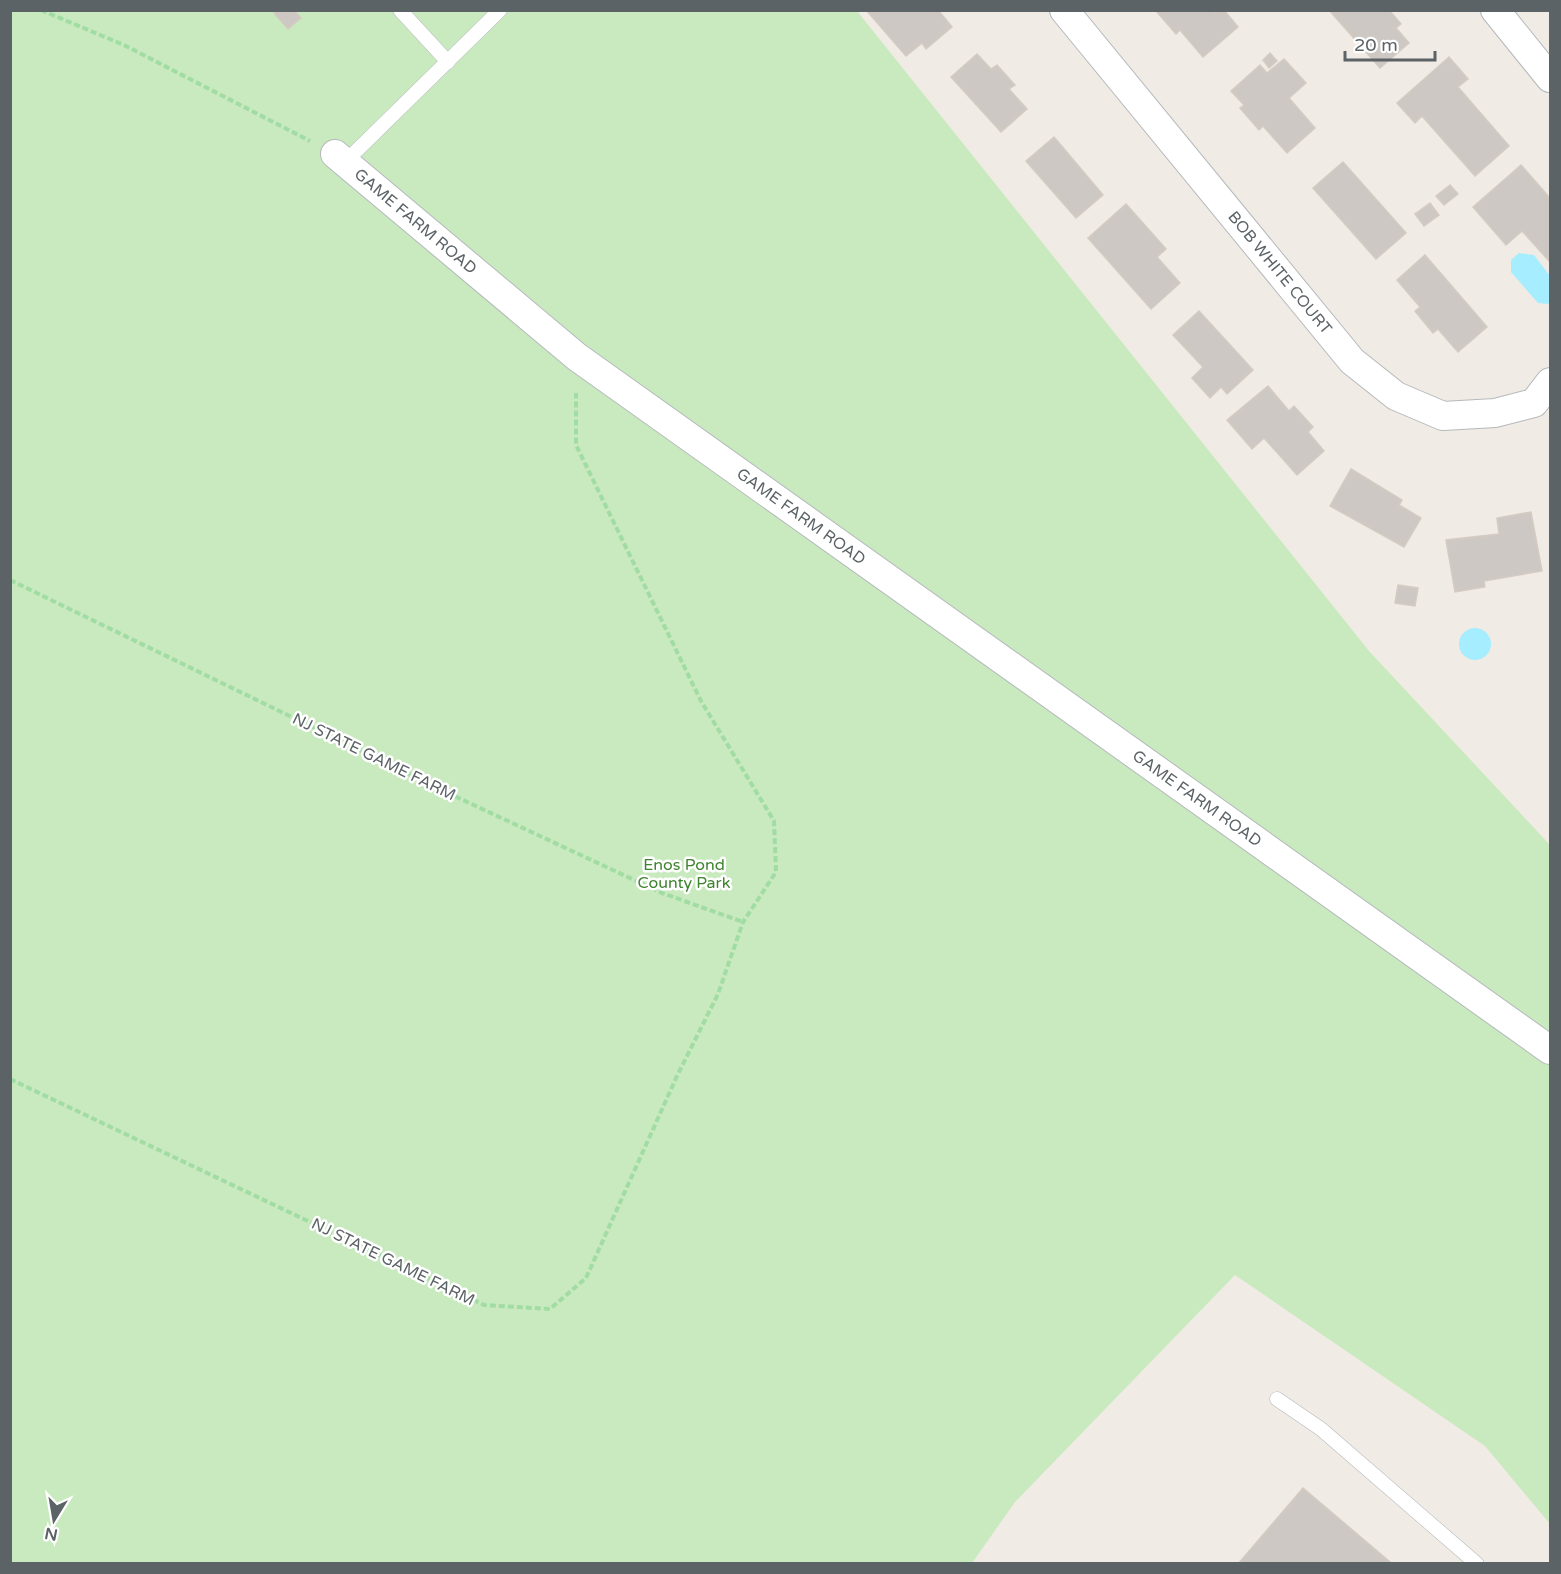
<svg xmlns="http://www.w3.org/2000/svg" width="1561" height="1574" viewBox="0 0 1561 1574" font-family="'Varela Round',sans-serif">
  <rect width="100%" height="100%" fill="#f0ebe4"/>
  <polygon fill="#c9e9bf" points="11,11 857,11 1369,651 1550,845 1550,1524 1485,1446 1235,1275 1015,1502 972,1563 11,1564"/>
  <g fill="#a5edff">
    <polygon points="1519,253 1534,255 1550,276 1550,302 1548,304 1538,303 1511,272 1511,260"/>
    <circle cx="1475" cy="644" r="16"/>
  </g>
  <g fill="#cdc8c3" stroke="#d5cbc2" stroke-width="1.5">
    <polygon points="277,10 294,10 301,18 288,29 274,13"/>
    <polygon points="866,10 938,10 952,27 926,49 922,43 906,56"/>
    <polygon points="1159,10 1212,10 1215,13 1224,10 1238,27 1203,57 1180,30 1176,34 1157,12"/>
    <polygon points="1329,10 1389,10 1401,24 1396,28 1409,43 1380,68"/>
    <polygon points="1270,53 1277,61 1269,68 1263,60"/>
    <polygon points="977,54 991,69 997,65 1015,85 1009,89 1027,109 1001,132 951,77"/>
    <polygon points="1449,57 1468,79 1458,87 1509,146 1475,176 1422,116 1415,123 1397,103"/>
    <polygon points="1284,59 1306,83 1289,98 1315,128 1287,153 1263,126 1259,130 1240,108 1244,105 1231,91 1260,65 1267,73"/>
    <polygon points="1054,137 1103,195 1076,218 1026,161"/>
    <polygon points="1343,162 1406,233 1376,259 1313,188"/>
    <polygon points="1521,165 1550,198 1550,262 1522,231 1506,245 1473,207"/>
    <polygon points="1450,185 1458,194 1444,205 1436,196"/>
    <polygon points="1430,203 1439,215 1424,226 1415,214"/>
    <polygon points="1126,204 1166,249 1157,257 1180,283 1151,309 1088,238"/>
    <polygon points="1425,255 1487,327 1458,352 1438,329 1433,333 1415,311 1420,307 1397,280"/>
    <polygon points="1199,311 1253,370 1227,394 1221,387 1210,398 1192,378 1203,367 1173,335"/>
    <polygon points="1268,386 1289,411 1294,406 1313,427 1308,432 1324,451 1297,475 1264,438 1252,449 1227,420"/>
    <polygon points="1351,469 1402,500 1399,505 1421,518 1404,547 1330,506"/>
    <polygon points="1531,512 1542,571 1484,581 1485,587 1455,592 1446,540 1499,534 1497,518"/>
    <polygon points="1398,585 1418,588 1415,606 1395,603"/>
    <polygon points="1303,1488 1390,1562 1389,1564 1238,1564"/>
  </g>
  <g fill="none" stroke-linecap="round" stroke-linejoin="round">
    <defs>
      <g id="lane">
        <polyline points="400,10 448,62"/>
        <polyline points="346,161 500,10"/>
        <polyline points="1277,1399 1321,1429 1477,1564"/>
      </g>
      <g id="street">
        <path id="s1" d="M1064,10L1352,361L1396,396L1443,416L1495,413L1534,403L1550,382"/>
        <polyline points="1495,10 1550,78"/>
        <path id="s2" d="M335,154L577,357L1550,1050"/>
      </g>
    </defs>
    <use href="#lane" stroke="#b5b9bc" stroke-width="15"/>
    <use href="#street" stroke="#b5b9bc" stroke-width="30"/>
    <g stroke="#a1dca3" stroke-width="4" stroke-dasharray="6 3" stroke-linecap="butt">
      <polyline points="41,10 124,45 310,141"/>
      <polyline points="10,580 448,793 662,893 743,922"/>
      <polyline points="10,1079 484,1305 550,1309 586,1278 677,1076 718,994 743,922 776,872 774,821 701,701 576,445 576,393"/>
    </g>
    <use href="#lane" stroke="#fff" stroke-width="14"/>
    <use href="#street" stroke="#fff" stroke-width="28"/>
  </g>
  <g text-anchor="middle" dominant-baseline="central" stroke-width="5" stroke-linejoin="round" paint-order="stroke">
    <g font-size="16" fill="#5c6366" stroke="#fff">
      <text stroke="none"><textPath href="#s2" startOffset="105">GAME FARM ROAD</textPath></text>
      <text stroke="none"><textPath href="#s1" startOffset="340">BOB WHITE COURT</textPath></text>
      <text stroke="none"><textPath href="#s2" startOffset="591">GAME FARM ROAD</textPath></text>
      <text transform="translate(374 757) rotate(26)">NJ STATE GAME FARM</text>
      <text stroke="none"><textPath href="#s2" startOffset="1077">GAME FARM ROAD</textPath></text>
      <text transform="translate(393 1262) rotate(26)">NJ STATE GAME FARM</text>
    </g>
    <g font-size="16" fill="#3e832e" stroke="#fff">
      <text x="684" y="865">Enos Pond<tspan x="684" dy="18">County Park</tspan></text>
    </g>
  </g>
  <rect width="1561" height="1574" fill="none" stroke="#5c6366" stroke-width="24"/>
  <g transform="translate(54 1520) rotate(191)" stroke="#ffffff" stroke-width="4.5" paint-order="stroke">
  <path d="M0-4.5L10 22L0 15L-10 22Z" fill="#5c6366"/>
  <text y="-9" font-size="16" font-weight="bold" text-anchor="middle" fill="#5c6366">N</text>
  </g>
  <path d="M1345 51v9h90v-9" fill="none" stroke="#5c6366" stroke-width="3"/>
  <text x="1354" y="51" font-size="18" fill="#5c6366" stroke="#ffffff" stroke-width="4.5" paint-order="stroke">20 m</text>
</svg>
